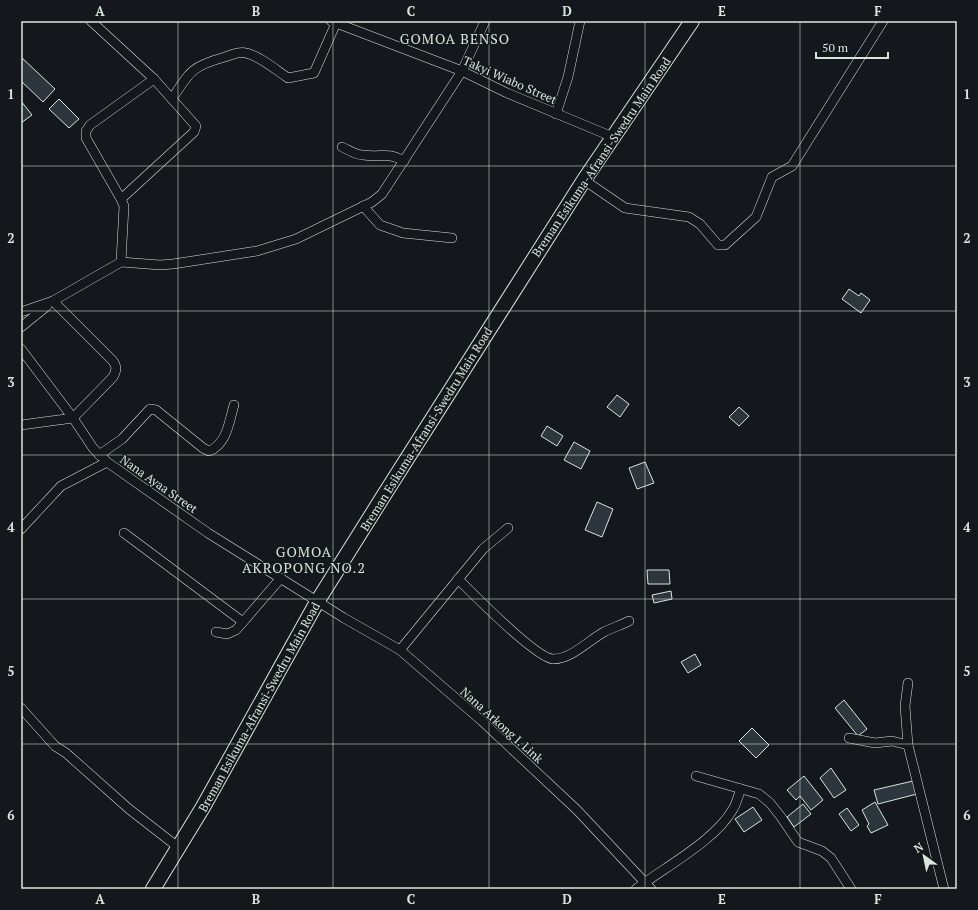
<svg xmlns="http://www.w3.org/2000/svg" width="978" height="910" viewBox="0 0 978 910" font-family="'PT Serif',serif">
  <rect width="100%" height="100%" fill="#14181c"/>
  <g fill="#2c363c" stroke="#d8e6dc">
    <polygon points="21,57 55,89 43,102 21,81"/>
    <polygon points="59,99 79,119 69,128 49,109"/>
    <polygon points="21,101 32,115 21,123"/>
    <polygon points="849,289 859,296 861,293 870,300 861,313 842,299"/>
    <polygon points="617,395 629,404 620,417 607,407"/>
    <polygon points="739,407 749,416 739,426 729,417"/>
    <polygon points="547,426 563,436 557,446 541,436"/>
    <polygon points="574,442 590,451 581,469 564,460"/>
    <polygon points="645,462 654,483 637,489 629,468"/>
    <polygon points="597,502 613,509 602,537 585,530"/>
    <polygon points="647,570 669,570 670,584 648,584"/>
    <polygon points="671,591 672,599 654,603 652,595"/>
    <polygon points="695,654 701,665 688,673 681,662"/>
    <polygon points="844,700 867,729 858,736 835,708"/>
    <polygon points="752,728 769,745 756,758 739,741"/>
    <polygon points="831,768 846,790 834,798 820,778"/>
    <polygon points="804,776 823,800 811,810 800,796 796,800 787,790"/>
    <polygon points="913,781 917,794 878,804 874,790"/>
    <polygon points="875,802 888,825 871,833 867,826 869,824 862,810"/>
    <polygon points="803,804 811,814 794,827 787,817"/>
    <polygon points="753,807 762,820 744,832 735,819"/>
    <polygon points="847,808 859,825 851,831 839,814"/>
  </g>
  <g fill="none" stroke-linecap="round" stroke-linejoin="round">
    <defs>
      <g id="street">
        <polyline points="91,21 154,79 196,126 194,132 121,199"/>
        <polyline points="331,21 462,71 507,93 613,137"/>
        <path d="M172,99C190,71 192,66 225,57C231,55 239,51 246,53C260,56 276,70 288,78L314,73L336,23"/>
        <polyline points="556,114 568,77 580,21"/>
        <path d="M342,147C349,150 356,155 363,155C382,158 385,151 404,161"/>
        <polyline points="584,180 625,208 689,217 700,224 718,245 725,245 756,217 772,177 792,166 883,21"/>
        <polyline points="363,206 380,225 403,233 452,238"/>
        <polyline points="121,262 124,206 121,199 86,138 86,131 90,125 154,79"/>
        <polyline points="21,312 53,301 121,262 160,265 173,264 257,251 296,239 372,202 382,194 462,71 485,21"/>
        <polyline points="21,327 47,306"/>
        <polyline points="21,349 73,418 93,448 107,462 208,533 344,618 400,650 482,721 577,810 651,889"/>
        <path d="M21,425L73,418L113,377C117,370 117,366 112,360L53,301"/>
        <path d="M99,455L122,439L150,409L156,410L203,448L209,451C227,444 229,422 234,405"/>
        <polyline points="21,529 61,486 107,462"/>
        <polyline points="124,533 243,622"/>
        <path d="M458,579C473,594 536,658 553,659C572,659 589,640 604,632C612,628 621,625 629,621"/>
        <polyline points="216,632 227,634 236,630 281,578"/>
        <polyline points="400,650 483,549 508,528"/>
        <polyline points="908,683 905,706 908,745 944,889"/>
        <polyline points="21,708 55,746 66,753 129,809 179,848"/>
        <polyline points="849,738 875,743 892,741 908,745"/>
        <polyline points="696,776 759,794 770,803 781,817 798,842 822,851 831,858 851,889"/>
        <path d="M636,889C665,867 716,840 733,809C737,803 738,795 741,789"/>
      </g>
      <polyline id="primary" points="153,889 203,807 317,602 384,495 584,180 692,21"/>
    </defs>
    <use href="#street" stroke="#d8e6dc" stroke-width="10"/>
    <use href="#primary" stroke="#d8e6dc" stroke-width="16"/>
    <use href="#street" stroke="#14181c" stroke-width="9"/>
    <use href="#primary" stroke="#14181c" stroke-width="14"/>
  </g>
  <path fill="none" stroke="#d8e6dc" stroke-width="1" stroke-opacity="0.55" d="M178,21V889M333,21V889M489,21V889M645,21V889M800,21V889M21,166H957M21,311H957M21,455H957M21,599H957M21,744H957"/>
  <g text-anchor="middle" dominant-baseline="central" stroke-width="3" stroke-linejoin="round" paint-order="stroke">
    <g font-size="12" fill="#d8e6dc" stroke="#14181c">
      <text transform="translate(510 80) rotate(24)">Takyi Wiabo Street</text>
      <text transform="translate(601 157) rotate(-56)">Breman Esikuma-Afransi-Swedru Main Road</text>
      <text transform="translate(426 429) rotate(-58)">Breman Esikuma-Afransi-Swedru Main Road</text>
      <text transform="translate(159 484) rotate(35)">Nana Ayaa Street</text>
      <text transform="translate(259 707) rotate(-61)">Breman Esikuma-Afransi-Swedru Main Road</text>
      <text transform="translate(502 725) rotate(42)">Nana Arkong I. Link</text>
    </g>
    <g font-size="14" letter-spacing="1" fill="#d8e6dc" stroke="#14181c">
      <text x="455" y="38">GOMOA BENSO</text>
      <text x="304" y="551">GOMOA<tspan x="304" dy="16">AKROPONG NO.2</tspan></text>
    </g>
  </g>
  <rect width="978" height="910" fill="none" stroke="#14181c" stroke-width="44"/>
  <g transform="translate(924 856) rotate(327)" stroke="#14181c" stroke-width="3" paint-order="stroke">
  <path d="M0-3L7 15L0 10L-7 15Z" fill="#d8e6dc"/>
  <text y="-6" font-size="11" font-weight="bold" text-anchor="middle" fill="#d8e6dc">N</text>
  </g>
  <path d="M816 52v6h72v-6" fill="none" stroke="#d8e6dc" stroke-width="2"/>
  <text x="822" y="52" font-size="12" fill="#d8e6dc" stroke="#14181c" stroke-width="3" paint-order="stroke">50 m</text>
  <rect x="22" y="22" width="934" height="866" fill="none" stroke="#d8e6dc" stroke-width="1.5"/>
  <g font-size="13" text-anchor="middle" font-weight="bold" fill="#d8e6dc">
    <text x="100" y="16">A</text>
    <text x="256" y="16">B</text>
    <text x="411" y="16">C</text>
    <text x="567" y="16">D</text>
    <text x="722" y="16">E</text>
    <text x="878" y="16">F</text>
    <text x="11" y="99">1</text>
    <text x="967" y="99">1</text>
    <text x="11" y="243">2</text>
    <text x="967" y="243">2</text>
    <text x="11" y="387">3</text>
    <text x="967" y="387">3</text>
    <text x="11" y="532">4</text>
    <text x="967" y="532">4</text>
    <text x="11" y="676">5</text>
    <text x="967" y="676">5</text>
    <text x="11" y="820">6</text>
    <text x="967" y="820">6</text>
    <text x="100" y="904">A</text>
    <text x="256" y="904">B</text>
    <text x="411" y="904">C</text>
    <text x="567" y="904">D</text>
    <text x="722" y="904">E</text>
    <text x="878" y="904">F</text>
  </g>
</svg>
